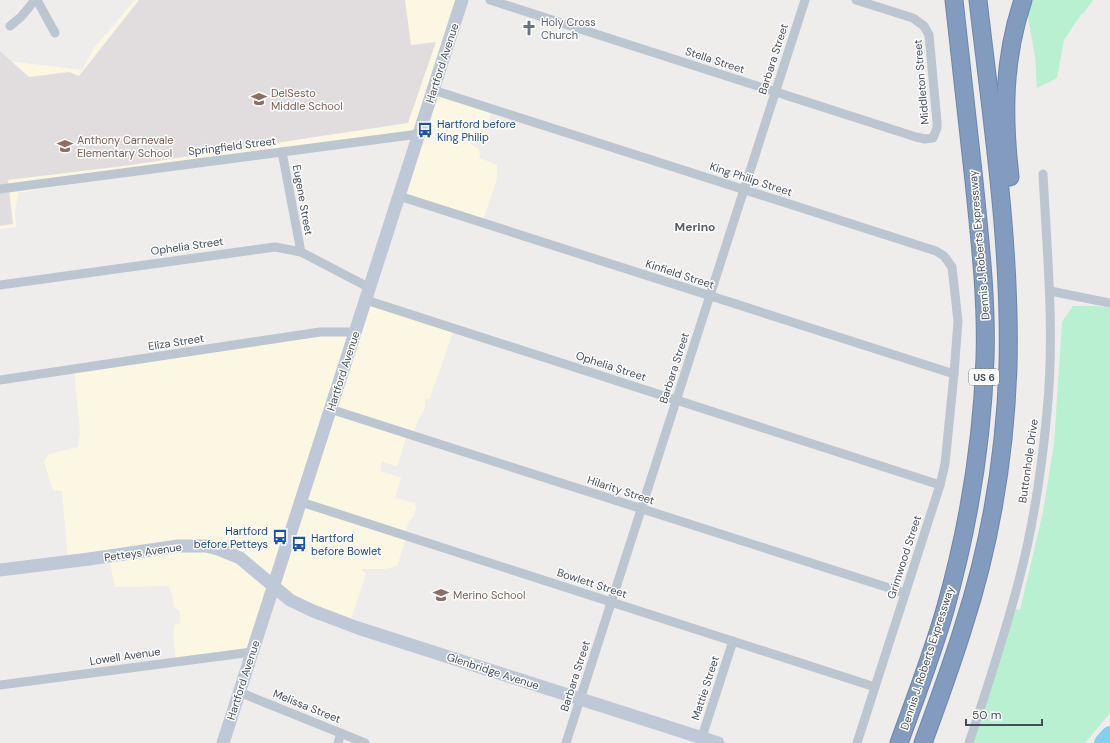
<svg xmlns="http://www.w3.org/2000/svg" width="1110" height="743" viewBox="0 0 1110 743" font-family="'DM Sans',sans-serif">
  <rect width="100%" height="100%" fill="#efecec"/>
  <g fill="#fcf7e3">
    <polygon points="135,0 458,0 430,88 493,109 483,136 471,136 470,144 479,149 480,158 497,165 497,179 483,220 398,196 412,136 234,159 22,192 18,193 15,214 16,227 0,229 0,60 82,70 94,48"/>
    <polygon points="364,303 453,332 430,398 425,400 425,408 418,420 413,435 406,437 398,465 395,466 381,461 381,471 401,478 395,498 415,503 416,507 414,516 409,521 404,536 406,538 397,566 384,569 361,569 366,574 349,625 274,587 250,651 176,661 173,631 175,625 180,623 180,611 174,607 172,594 168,586 115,587 109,558 68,561 62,491 53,490 44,462 49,454 78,447 80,431 74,370 351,331"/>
  </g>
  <polygon fill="#e1ddde" points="139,0 405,0 411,45 436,42 408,123 131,165 8,180 13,224 0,226 0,51 29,77 69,72 79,76"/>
  <g fill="#b8f0d1">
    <polygon points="1025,0 1093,0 1083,14 1082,13 1064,40 1057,78 1037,88 1035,56"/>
    <polygon points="1073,306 1096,306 1110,308 1110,713 1085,743 965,743 1016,609 1020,610 1043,512 1054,444 1062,322"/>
  </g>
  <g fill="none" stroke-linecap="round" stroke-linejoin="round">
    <polyline stroke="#83d1ef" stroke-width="18" points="1103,743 1110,735"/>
    <defs>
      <g id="highway">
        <path d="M1010,177C1003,116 1003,59 1023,0"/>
        <path d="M899,743C915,699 932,655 945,610C968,529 982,444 985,359C987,300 980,241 974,181C967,121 961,60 954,0"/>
        <path d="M923,743C937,705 951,667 963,628C990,545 1005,455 1008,367C1011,244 992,122 978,0"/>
      </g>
    </defs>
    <use href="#highway" stroke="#6d86aa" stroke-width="19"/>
    <g stroke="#bcc6d0" stroke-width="9">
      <polyline points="37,0 55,33"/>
      <polyline points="490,0 916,137 925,139 933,138 937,128 937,122 929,35 924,26 913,18 856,0"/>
      <polyline points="10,26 21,17 35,0"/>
      <polyline points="433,90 936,251 944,256 952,267 958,321 954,374 945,464 940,485 857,743"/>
      <polyline points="282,152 301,252"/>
      <polyline points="0,189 419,134"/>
      <polyline points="399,196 954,374"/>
      <polyline points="0,285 275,247 301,252 370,288"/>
      <polyline points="1050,291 1110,303"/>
      <polyline points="366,300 940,485"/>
      <polyline points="0,380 320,332 355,332"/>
      <polyline points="330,409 905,593"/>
      <polyline points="301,502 875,687"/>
      <polyline points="0,685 252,652"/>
      <polyline points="239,692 365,743"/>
      <polyline points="338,743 341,733"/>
      <polyline points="566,743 805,0"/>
      <polyline points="700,743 733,641"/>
      <path d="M969,743C987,688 1006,632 1020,576C1034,522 1042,467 1047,412C1055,332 1047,253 1043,174"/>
    </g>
    <g stroke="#bec8d7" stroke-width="13">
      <polyline points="0,570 89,559 178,546 206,546 218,549 240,558 290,600 313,611 358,628 718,743"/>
      <polyline points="223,743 462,0"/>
    </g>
    <use href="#highway" stroke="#829bbe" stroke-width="17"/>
  </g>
  <defs>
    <symbol id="church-bare" viewBox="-9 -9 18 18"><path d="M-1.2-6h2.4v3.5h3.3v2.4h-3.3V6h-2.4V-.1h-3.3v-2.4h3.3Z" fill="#6b7280" stroke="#fff" stroke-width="2.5" paint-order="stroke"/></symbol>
    <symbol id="school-bare" viewBox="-9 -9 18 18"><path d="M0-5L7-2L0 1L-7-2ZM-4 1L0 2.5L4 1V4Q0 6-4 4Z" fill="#8d6e63" stroke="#fff" stroke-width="2.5" paint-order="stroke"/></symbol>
    <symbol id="bus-bare" viewBox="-9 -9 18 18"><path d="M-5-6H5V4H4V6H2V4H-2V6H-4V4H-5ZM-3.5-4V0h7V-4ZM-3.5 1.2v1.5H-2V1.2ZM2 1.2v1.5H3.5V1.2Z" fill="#1a4fb4" stroke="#fff" stroke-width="2.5" paint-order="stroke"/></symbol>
  </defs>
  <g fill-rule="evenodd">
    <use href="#church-bare" x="518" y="17" width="22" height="22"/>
    <use href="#school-bare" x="248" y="88" width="22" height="22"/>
    <use href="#bus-bare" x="414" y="119" width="22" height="22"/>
    <use href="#school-bare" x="54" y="135" width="22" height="22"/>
    <use href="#bus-bare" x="269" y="526" width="22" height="22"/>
    <use href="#bus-bare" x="288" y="533" width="22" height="22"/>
    <use href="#school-bare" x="430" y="584" width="22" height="22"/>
  </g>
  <g text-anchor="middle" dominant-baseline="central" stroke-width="3" stroke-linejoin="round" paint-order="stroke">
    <rect fill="#fff" stroke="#7c838c" stroke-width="1" x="969" y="369" width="30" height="16" rx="3"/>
    <g font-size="10" font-weight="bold" fill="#444e5b">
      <text x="984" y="377">US 6</text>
    </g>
    <g font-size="11" fill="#5b616d" stroke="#fff" text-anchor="start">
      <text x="541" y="22">Holy Cross<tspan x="541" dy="13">Church</tspan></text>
    </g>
    <g font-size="11" fill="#444e5b" stroke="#fff">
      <text transform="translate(773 59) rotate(-72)">Barbara Street</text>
      <text transform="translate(715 60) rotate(18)">Stella Street</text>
      <text transform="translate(442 63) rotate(-72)">Hartford Avenue</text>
      <text transform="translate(921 82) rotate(-95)">Middleton Street</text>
      <text transform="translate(232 146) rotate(-7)">Springfield Street</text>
      <text transform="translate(751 179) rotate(18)">King Philip Street</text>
      <text transform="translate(303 200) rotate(80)">Eugene Street</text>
      <text transform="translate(979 245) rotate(-95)">Dennis J. Roberts Expressway</text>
      <text transform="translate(187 246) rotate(-8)">Ophelia Street</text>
      <text transform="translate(680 274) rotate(18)">Kinfield Street</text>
      <text transform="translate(176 342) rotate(-9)">Eliza Street</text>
      <text transform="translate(611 366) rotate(18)">Ophelia Street</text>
      <text transform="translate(674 368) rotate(-72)">Barbara Street</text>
      <text transform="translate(343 371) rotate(-72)">Hartford Avenue</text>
      <text transform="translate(1028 461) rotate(-82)">Buttonhole Drive</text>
      <text transform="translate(621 490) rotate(18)">Hilarity Street</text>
      <text transform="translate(143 552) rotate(-8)">Petteys Avenue</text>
      <text transform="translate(904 557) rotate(-72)">Grimwood Street</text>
      <text transform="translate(592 583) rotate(18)">Bowlett Street</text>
      <text transform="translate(125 656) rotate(-8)">Lowell Avenue</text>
      <text transform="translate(927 658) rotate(-72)">Dennis J. Roberts Expressway</text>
      <text transform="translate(493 671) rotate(18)">Glenbridge Avenue</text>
      <text transform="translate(575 676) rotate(-72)">Barbara Street</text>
      <text transform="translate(243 680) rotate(-72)">Hartford Avenue</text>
      <text transform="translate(705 688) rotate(-72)">Mattie Street</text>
      <text transform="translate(307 706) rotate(22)">Melissa Street</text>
    </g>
    <g font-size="11" fill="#785e54" stroke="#fff" text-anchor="start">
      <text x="271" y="93">DelSesto<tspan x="271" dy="13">Middle School</tspan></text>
      <text x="77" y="140">Anthony Carnevale<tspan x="77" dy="13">Elementary School</tspan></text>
      <text x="453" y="595">Merino School</text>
    </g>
    <g font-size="11" fill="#164399" stroke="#fff" text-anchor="start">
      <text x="437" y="124">Hartford before<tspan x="437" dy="13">King Philip</tspan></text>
      <text x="268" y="531" text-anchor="end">Hartford<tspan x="268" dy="13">before Petteys</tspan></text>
      <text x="311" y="538">Hartford<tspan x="311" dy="13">before Bowlet</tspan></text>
    </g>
    <g font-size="12" font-weight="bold" fill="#595c62" stroke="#fff">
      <text x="695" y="227">Merino</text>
    </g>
  </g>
  <path d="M966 719v6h76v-6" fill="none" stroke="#444e5b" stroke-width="2"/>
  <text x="972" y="719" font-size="12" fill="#444e5b" stroke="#ffffff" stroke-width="3" paint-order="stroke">50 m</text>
</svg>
